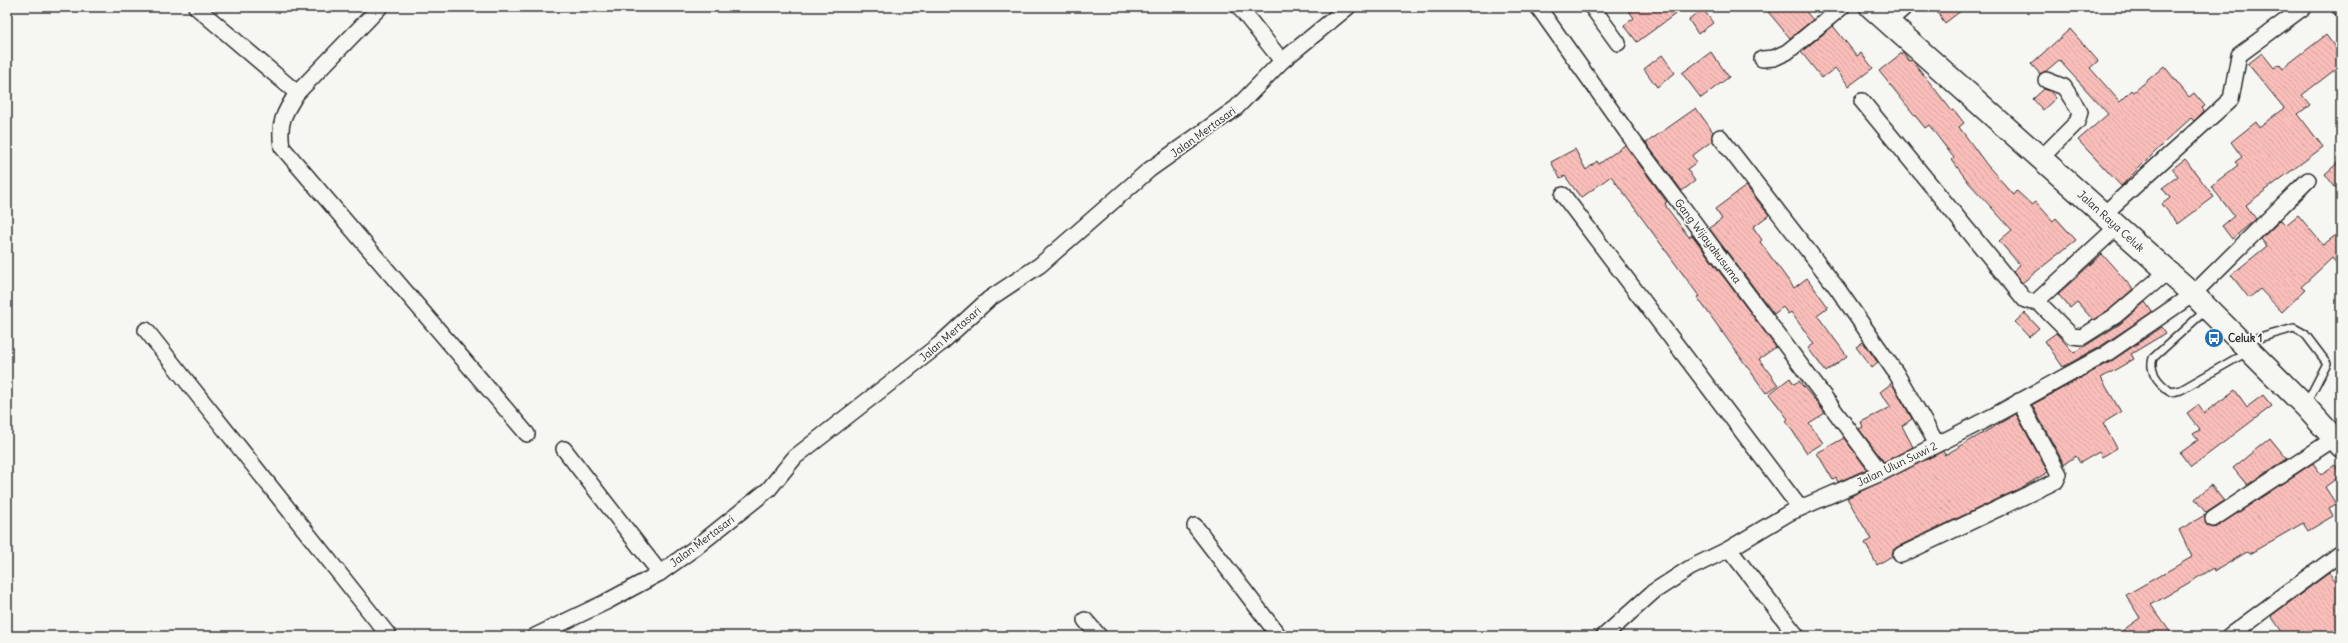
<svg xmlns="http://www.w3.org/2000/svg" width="2348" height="643" viewBox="0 0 2348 643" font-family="Delius,sans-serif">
  <defs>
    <pattern id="building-back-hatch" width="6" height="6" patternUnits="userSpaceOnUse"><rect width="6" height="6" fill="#fabeba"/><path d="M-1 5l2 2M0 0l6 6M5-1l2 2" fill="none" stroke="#d6a3a0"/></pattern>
  </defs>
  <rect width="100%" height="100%" fill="#f6f6f2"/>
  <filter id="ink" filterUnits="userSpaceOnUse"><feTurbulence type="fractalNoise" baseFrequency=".025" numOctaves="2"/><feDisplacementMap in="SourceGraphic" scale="8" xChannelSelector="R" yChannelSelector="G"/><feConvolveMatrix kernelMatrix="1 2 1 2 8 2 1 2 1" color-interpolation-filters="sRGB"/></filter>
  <g filter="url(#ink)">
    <g fill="url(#building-back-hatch)" stroke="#2b2b2b">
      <polygon points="1626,7 1685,7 1637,42 1624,25 1634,18"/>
      <polygon points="1764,7 1802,7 1813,20 1790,38"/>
      <polygon points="1933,7 1966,7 1945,23"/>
      <polygon points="1703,9 1713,23 1698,34 1689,20"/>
      <polygon points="1833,26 1857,56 1861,53 1873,68 1849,86 1835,68 1822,78 1801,52"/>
      <polygon points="2070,29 2098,61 2090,68 2120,102 2132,90 2134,92 2164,66 2189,97 2194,93 2205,106 2202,108 2204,111 2194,121 2191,118 2167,140 2121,186 2078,140 2108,114 2059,60 2046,71 2040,74 2031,64"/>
      <polygon points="2326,35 2341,55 2341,65 2302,95 2310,105 2298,114 2323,147 2246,205 2256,219 2232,239 2222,226 2234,216 2211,186 2238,165 2235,162 2242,157 2231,142 2256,122 2259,127 2284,108 2248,64 2262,53 2274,68 2280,64 2283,68"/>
      <polygon points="1711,52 1729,77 1701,98 1682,73"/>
      <polygon points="1903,52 1909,61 1912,60 1952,111 1954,110 1964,123 1959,127 1987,165 2014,195 2017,191 2032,205 2036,202 2053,221 2056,218 2076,240 2022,283 2013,271 2020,265 1999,241 2012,230 1969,183 1952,160 1954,158 1929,125 1925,128 1879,71"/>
      <polygon points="1662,55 1675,73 1657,87 1644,69"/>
      <polygon points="2044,89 2050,91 2056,98 2043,110 2033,99"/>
      <polygon points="1696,108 1713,132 1712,141 1692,156 1697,162 1687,169 1695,181 1682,191 1646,143"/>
      <polygon points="1625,145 1667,202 1665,203 1667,208 1689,237 1692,235 1776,347 1759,359 1778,385 1766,393 1697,297 1699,296 1611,176 1581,198 1565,176 1560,178 1551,162 1575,149 1586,170 1597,161 1599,164"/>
      <polygon points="2185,159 2214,197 2178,224 2162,204 2170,198 2162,188 2178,176 2172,169"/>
      <polygon points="2341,160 2341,195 2325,174"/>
      <polygon points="1746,186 1769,215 1753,227 1762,240 1760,242 1794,288 1807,278 1828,307 1817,315 1847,356 1826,372 1808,348 1814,344 1791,312 1788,314 1783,307 1774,314 1709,228 1722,219 1715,209"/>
      <polygon points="2298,215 2323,245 2341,231 2341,269 2332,258 2301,287 2305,290 2282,312 2260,289 2249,298 2231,275 2267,246 2261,239 2281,220 2286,225"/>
      <polygon points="2102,254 2133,289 2110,309 2093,320 2077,302 2070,308 2058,294"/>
      <polygon points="2145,302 2152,312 2101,346 2063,367 2045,341 2056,333 2074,353 2120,324"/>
      <polygon points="2025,313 2039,328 2029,337 2015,322"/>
      <polygon points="2162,327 2166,333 2131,354 2134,359 2101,378 2121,412 2103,423 2117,448 2102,457 2099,452 2080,463 2076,456 2064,464 2032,405 2110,362"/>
      <polygon points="1863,342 1878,363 1872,368 1856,347"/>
      <polygon points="1790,378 1794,384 1799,381 1825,413 1809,423 1823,443 1807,453 1786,421 1788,419 1769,394"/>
      <polygon points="1892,383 1912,419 1902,426 1913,447 1884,462 1859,429 1863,427 1861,422 1891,407 1880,392"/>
      <polygon points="2235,390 2247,407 2263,395 2272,406 2191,467 2180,453 2198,440 2193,434 2200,430 2187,413 2198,405 2204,413"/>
      <polygon points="2016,414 2048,472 2021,488 1897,547 1893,550 1892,556 1877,565 1865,543 1871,539 1847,498 1943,451 1945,455"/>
      <polygon points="1844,438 1867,469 1838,482 1836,478 1833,480 1817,453"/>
      <polygon points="2270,438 2287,459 2247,485 2233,468"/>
      <polygon points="2313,463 2321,474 2335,465 2341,475 2325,487 2336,504 2329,508 2333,516 2308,531 2303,523 2249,554 2247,552 2215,571 2214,568 2151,605 2173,636 2115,636 2140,618 2126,595 2192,557 2179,530 2205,515 2206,524 2213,528 2218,526"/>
      <polygon points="2211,485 2224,501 2206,513 2195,499"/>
      <polygon points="2329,573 2341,589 2341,636 2285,636 2271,616"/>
    </g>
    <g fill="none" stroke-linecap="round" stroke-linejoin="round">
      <defs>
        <g id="service">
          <path d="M2206,310L2153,358C2148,372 2160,384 2171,392L2181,390L2247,352"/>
          <polyline points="2245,342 2294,328 2305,334 2327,363 2306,404"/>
        </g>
        <g id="minor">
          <polyline points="196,7 297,93"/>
          <path d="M380,7L297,93C284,113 278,123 282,147L527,434"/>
          <polyline points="1239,7 1282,61"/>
          <polyline points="1538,7 1631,138 1881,473"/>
          <polyline points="1592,7 1618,43"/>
          <polyline points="2339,7 2341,8"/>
          <polyline points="1888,22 1905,7"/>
          <polyline points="1762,59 1774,58 1787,52 1842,7"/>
          <polyline points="2046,80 2064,87 2080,112 2077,122 2049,150"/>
          <polyline points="1862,101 2025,300 2031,302 2037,301 2117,227"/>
          <polyline points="1720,137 1837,288 1896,373 1937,444"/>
          <polyline points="1563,195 1800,508"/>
          <polyline points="2104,214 2231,99 2239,55 2304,7"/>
          <polyline points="2037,301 2072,336 2082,337 2115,316 2168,271"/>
          <polyline points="146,330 389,636"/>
          <polyline points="564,449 660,573"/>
          <polyline points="2213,519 2341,434"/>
          <polyline points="1195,526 1279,636"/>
          <polyline points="1729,549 1797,636"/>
          <polyline points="1901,555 2056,481 2059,474 2019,401"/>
          <polyline points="1085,620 1099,636"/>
          <polyline points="535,636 606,602 660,573 695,548 769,489 795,457 940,344 989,299 1040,265 1149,170 1236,108 1282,61 1348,7"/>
          <polyline points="1604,636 1653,592 1690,568 1729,549 1789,513 1881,473 1995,415 2106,354 2193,294 2308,180"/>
          <polyline points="2229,636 2341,553"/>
        </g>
        <polyline id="trunk" points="1871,7 2193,294 2305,406 2341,446"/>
      </defs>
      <use href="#service" stroke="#2b2b2b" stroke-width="10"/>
      <use href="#minor" stroke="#2b2b2b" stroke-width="18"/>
      <use href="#trunk" stroke="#2b2b2b" stroke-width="25"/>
      <use href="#service" stroke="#f6f6f2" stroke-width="7"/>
      <use href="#minor" stroke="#f6f6f2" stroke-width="15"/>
      <use href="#trunk" stroke="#f6f6f2" stroke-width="22"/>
    </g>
  </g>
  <defs>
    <symbol id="bus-disc" viewBox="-11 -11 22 22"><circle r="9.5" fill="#1f6fb2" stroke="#f6f6f2"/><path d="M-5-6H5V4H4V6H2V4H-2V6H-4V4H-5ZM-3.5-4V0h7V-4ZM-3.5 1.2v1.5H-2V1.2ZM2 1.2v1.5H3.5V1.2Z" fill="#fff"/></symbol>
  </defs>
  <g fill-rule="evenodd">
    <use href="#bus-disc" x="2203" y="327" width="22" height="22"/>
  </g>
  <g text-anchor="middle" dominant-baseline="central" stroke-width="3.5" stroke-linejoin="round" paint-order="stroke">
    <g font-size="11" fill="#2b2b2b" stroke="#f6f6f2">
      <text transform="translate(1203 132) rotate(-36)">Jalan Mertasari</text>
      <text transform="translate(2111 221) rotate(42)">Jalan Raya Celuk</text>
      <text transform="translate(1708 241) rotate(53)">Gang Wijayakusuma</text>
      <text transform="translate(950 334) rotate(-41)">Jalan Mertasari</text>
      <text transform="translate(1897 464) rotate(-26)">Jalan Ulun Suwi 2</text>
      <text transform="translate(702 541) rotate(-37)">Jalan Mertasari</text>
    </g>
    <g font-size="11" font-weight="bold" fill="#2b2b2b" stroke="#f6f6f2" text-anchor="start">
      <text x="2228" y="338">Celuk 1</text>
    </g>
  </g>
  <rect width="2348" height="643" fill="none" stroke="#f6f6f2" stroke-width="24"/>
  <rect x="12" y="12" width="2324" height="619" fill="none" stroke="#2b2b2b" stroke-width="1.5" filter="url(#ink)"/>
</svg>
